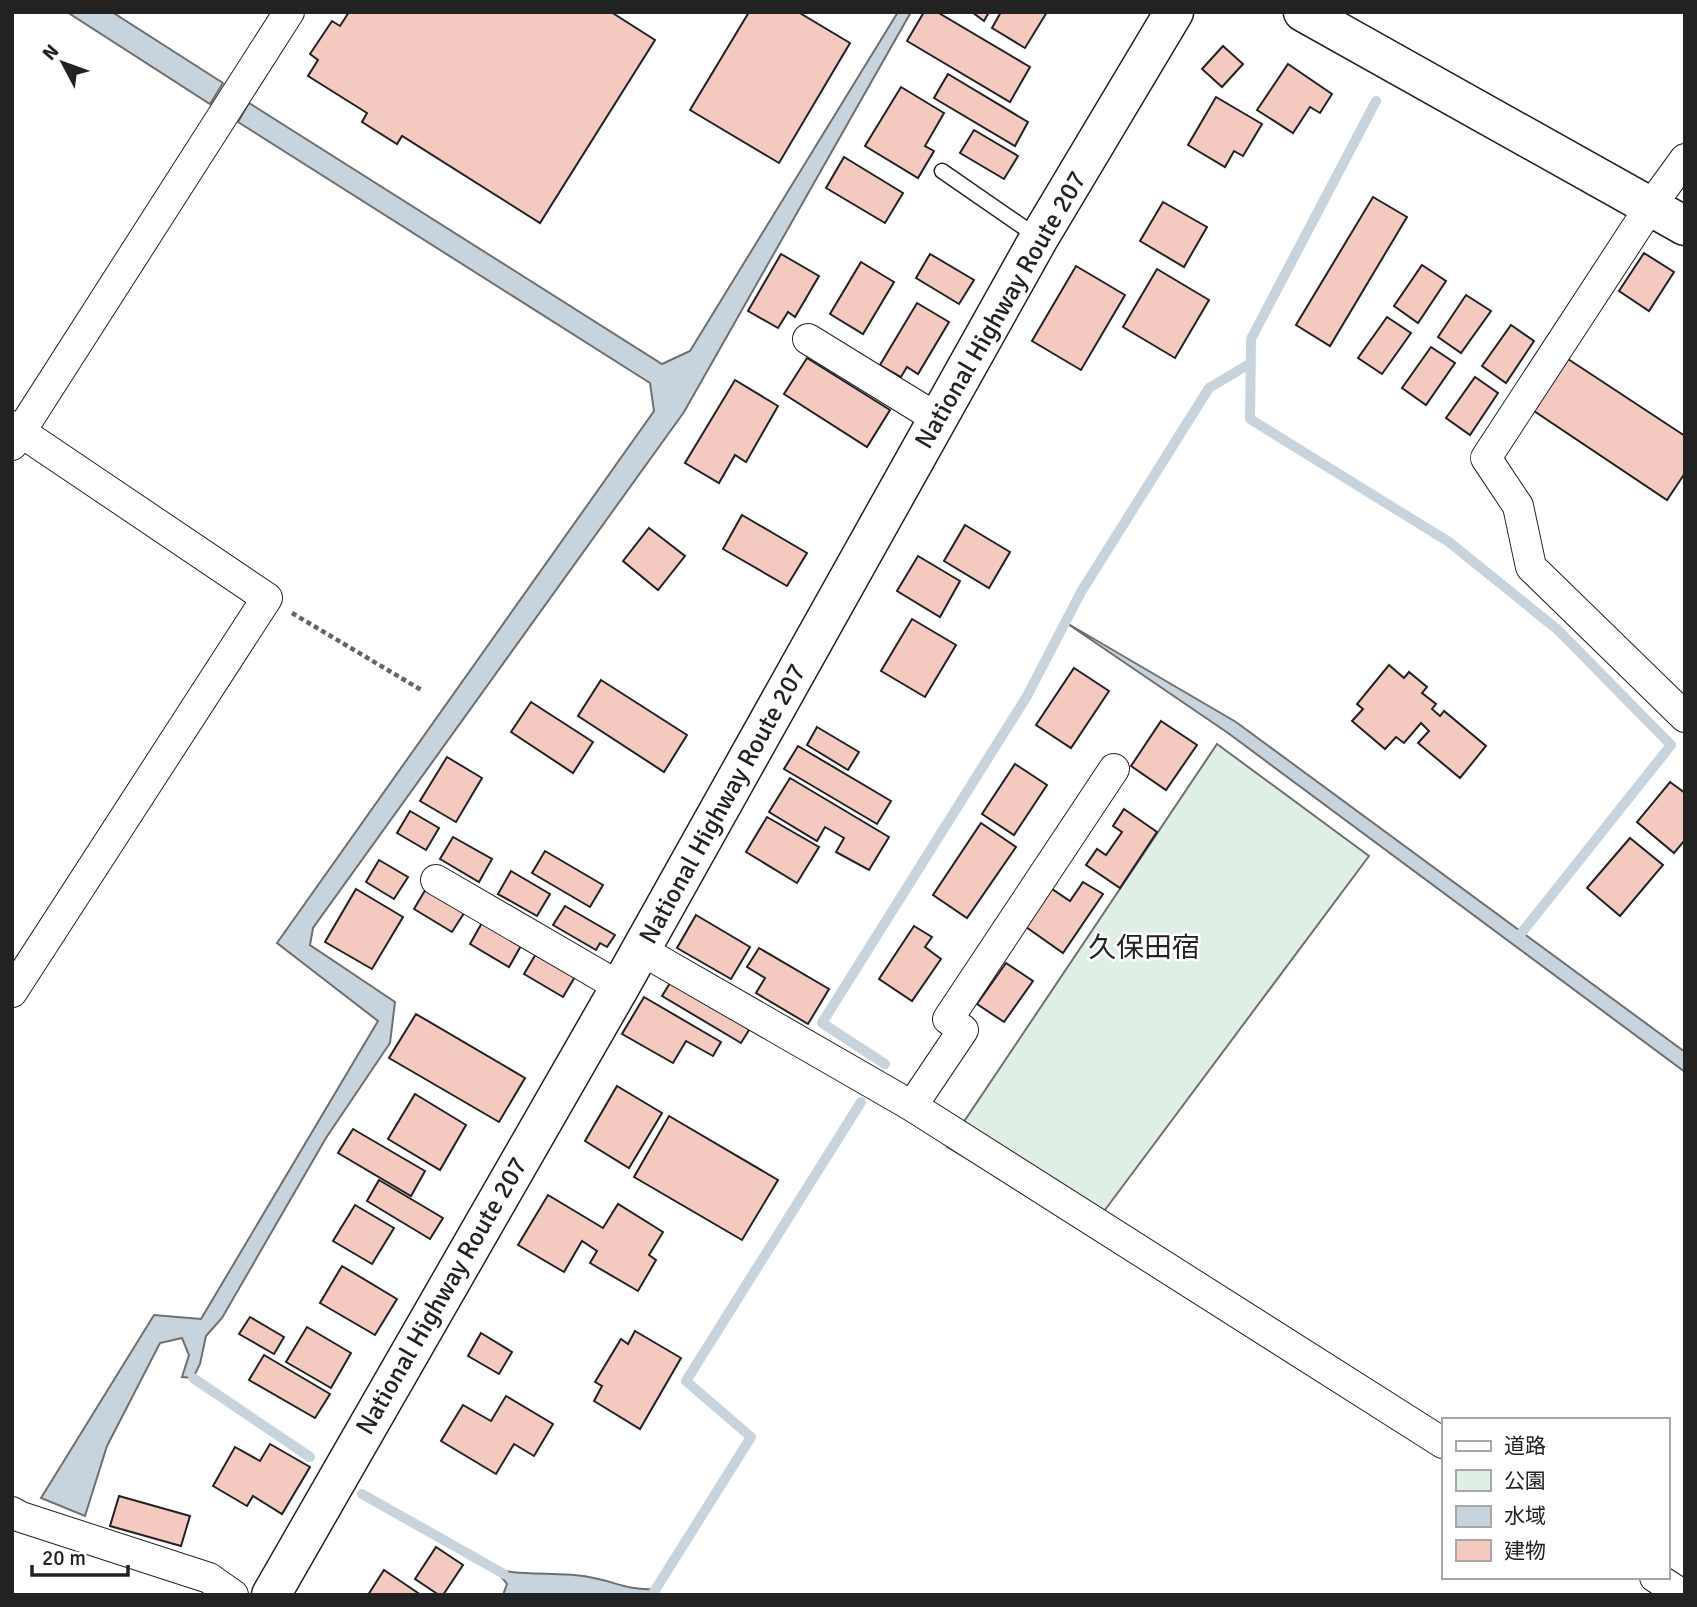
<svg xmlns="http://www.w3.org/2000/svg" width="1697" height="1607" viewBox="0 0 1697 1607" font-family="Signika,'Noto Sans JP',sans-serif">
  <rect width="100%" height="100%" fill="#fff"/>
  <polygon fill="#e0efe3" stroke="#6f6f6f" stroke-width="2" points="1217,744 1369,856 1090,1230 947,1147"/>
  <g fill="#c7d3dd" stroke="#6f6f6f" stroke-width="2">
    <polygon points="67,12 112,12 223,83 210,104"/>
    <polygon points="898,12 911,12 684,412 313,928 310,945 395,1002 390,1043 326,1138 222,1318 206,1336 200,1364 193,1378 182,1377 189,1355 182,1338 160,1343 107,1446 85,1516 41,1498 154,1315 201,1319 378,1021 277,943 654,411 650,383 238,122 249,103 662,364 690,351"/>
    <polygon points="1065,622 1236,722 1685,1052 1685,1072 1228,733"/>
    <path d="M495,1569C526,1577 558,1571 589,1577C613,1581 629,1591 654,1589L656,1595H503L507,1584Z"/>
  </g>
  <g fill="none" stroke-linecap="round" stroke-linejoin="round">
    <g stroke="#c7d3dd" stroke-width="10">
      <polyline points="1376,101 1251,339 1250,419 1449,542 1558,630 1671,745 1519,936"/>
      <polyline points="885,1064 822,1023 1027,696 1081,592 1209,388 1251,363"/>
      <polyline points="193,1378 310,1457"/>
      <polyline points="362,1494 504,1574"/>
      <polyline points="652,1595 751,1437 686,1381 861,1102"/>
    </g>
  </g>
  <g fill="#f3c9c0" stroke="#222" stroke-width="2">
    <polygon points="349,12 611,12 655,40 540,223 402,136 397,144 362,122 367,113 308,76 318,60 310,54 332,21 340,26"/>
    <polygon points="749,12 798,12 850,43 779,163 690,110"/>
    <polygon points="924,12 937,12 1030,67 1010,102 907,41"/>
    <polygon points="972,12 989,12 984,21"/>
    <polygon points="1001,12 1047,12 1025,48 992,28"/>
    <polygon points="1223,46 1243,64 1222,87 1202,69"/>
    <polygon points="1288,64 1332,94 1320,113 1310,107 1293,133 1257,110"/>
    <polygon points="948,74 1028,122 1015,146 934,98"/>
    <polygon points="901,87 944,113 925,146 934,151 918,178 865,146"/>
    <polygon points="1216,97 1262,124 1243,156 1234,151 1225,167 1188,145"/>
    <polygon points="974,130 1018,156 1004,179 960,153"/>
    <polygon points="844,157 903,193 885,223 826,188"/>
    <polygon points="1373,197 1407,217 1330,346 1296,325"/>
    <polygon points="1163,202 1207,227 1184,267 1140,241"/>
    <polygon points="1644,253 1674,272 1649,311 1619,291"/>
    <polygon points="781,254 819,276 795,317 788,312 778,328 748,311"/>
    <polygon points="930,254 974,280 959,304 916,278"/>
    <polygon points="861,262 894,282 863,334 830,314"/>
    <polygon points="1422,265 1446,281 1418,323 1394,306"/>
    <polygon points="1076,266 1125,295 1081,370 1032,341"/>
    <polygon points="1157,269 1209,300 1175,358 1123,327"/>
    <polygon points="1466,295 1491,311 1461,353 1438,337"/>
    <polygon points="917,303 949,322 918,374 907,367 901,377 880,365"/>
    <polygon points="1387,317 1411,333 1382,374 1358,358"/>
    <polygon points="1511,325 1534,341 1506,383 1482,366"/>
    <polygon points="1431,347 1455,363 1426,405 1402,388"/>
    <polygon points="807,358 890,410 867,447 784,394"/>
    <polygon points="1568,359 1685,436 1685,473 1667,500 1534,411"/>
    <polygon points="1475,377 1498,393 1470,435 1446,418"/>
    <polygon points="735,380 778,406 746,462 735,455 719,483 685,463"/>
    <polygon points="742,515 807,553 787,586 723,549"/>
    <polygon points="965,525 1010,552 989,588 944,561"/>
    <polygon points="649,528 685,556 658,590 623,561"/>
    <polygon points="918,556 960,581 940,617 897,591"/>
    <polygon points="912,619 956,645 925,697 881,671"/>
    <polygon points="1389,665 1404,678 1409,672 1427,687 1422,693 1436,704 1432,709 1440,716 1444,711 1486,746 1460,778 1418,743 1429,731 1421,723 1404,743 1396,737 1385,749 1352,721 1363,709 1357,704"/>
    <polygon points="1074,668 1109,691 1071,748 1036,725"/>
    <polygon points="601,680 687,735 664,772 578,716"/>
    <polygon points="531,702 593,742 573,773 511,732"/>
    <polygon points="1161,721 1197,745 1166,790 1131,766"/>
    <polygon points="817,727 859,752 848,770 807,745"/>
    <polygon points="798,746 891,801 877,824 784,769"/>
    <polygon points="447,757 482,778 456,822 420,801"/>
    <polygon points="1015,764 1047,785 1014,835 982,814"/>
    <polygon points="790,778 889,837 869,870 836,852 844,838 825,827 817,841 769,812"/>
    <polygon points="1670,782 1685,793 1685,840 1674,853 1637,822"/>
    <polygon points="1124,809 1157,832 1120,888 1086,865 1097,849 1106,855 1122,832 1113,826"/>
    <polygon points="410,811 439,828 426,850 397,833"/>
    <polygon points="767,817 819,847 797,883 746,852"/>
    <polygon points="981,823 1016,847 967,918 933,895"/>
    <polygon points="453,837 492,859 479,882 440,859"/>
    <polygon points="1630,838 1663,865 1620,916 1587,888"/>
    <polygon points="545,851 603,885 590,907 532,873"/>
    <polygon points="379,860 408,877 394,899 366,882"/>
    <polygon points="511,871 550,894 537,916 498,894"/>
    <polygon points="1083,882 1103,894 1063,953 1026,927 1052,889 1070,901"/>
    <polygon points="427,887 466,910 452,932 414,909"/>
    <polygon points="356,889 403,917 372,969 325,942"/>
    <polygon points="565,906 615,935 607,947 600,943 596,950 553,925"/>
    <polygon points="696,915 750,947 731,979 677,948"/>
    <polygon points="483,921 522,944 509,967 470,944"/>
    <polygon points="914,926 932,937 925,947 941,959 912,1001 879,979"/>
    <polygon points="759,948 829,989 808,1024 756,993 765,978 747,967"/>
    <polygon points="537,952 576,975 563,997 524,974"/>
    <polygon points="1006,963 1033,981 1004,1022 977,1004"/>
    <polygon points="675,975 754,1022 741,1043 662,996"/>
    <polygon points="644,997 721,1042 713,1056 686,1041 673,1063 622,1034"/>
    <polygon points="416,1014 525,1078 499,1122 389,1058"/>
    <polygon points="617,1086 662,1113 629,1168 585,1141"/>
    <polygon points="415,1094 466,1125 440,1170 388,1139"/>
    <polygon points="669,1116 778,1180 742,1240 634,1177"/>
    <polygon points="353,1129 425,1171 411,1196 338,1153"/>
    <polygon points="379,1180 443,1218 430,1239 367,1201"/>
    <polygon points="548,1195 603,1228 618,1204 663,1232 649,1255 656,1260 638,1291 590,1263 597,1251 582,1241 564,1272 518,1245"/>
    <polygon points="355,1205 394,1228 372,1264 333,1241"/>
    <polygon points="342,1266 397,1299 375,1335 320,1303"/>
    <polygon points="250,1317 284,1337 274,1354 239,1334"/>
    <polygon points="307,1327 351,1353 331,1388 286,1362"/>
    <polygon points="635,1331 681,1358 640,1429 594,1401 602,1386 595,1382 621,1339 628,1344"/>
    <polygon points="481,1333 512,1352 499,1374 468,1356"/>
    <polygon points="264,1355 330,1394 315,1418 249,1380"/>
    <polygon points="506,1396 553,1424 534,1456 514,1444 496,1474 441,1441 463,1405 491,1421"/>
    <polygon points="270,1444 310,1467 282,1514 253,1496 247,1506 213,1486 235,1447 260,1461"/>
    <polygon points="119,1496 190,1516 181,1546 110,1526"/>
    <polygon points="436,1547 463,1565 443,1595 439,1595 415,1579"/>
    <polygon points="384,1570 421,1595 368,1595"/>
  </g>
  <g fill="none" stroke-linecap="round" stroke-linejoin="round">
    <defs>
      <polyline id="lane" points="942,171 1039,238"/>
      <g id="street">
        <polyline points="1685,159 1650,207 1486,458 1518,506 1531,567 1685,717"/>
        <polyline points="808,339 938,419"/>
        <polyline points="12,426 267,598 12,992"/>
        <polyline points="12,445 289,12"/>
        <polyline points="436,880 620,987"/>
        <polyline points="641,950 912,1106 1443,1443"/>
        <polyline points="912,1106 963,1030 948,1019 1114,769"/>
        <polyline points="12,1512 21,1517 209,1578 233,1595"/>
        <polyline points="1655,1577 1683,1595"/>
      </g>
      <polyline id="secondary" points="1303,12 1685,226"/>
      <polyline id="highway" points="271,1595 620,987 1039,238 1174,12"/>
    </defs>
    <use href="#lane" stroke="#222" stroke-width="17"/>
    <use href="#street" stroke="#222" stroke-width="32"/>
    <use href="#secondary" stroke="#222" stroke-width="41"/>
    <use href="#highway" stroke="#222" stroke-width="41"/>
    <polyline stroke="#646464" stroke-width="4.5" stroke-dasharray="5 3.5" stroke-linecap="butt" points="292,613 423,691"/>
    <use href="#lane" stroke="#fff" stroke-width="14"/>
    <use href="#street" stroke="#fff" stroke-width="30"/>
    <use href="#secondary" stroke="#fff" stroke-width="38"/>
    <use href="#highway" stroke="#fff" stroke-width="38"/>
  </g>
  <g text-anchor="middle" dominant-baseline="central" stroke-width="5" stroke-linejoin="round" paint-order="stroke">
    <g font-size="26" fill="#222" stroke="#fff">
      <text transform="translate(1001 310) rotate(-60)">National Highway Route 207</text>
      <text transform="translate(723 804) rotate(-61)">National Highway Route 207</text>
      <text transform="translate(442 1296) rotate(-60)">National Highway Route 207</text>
    </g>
    <g font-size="28" fill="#222" stroke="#fff">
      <text x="1144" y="948">久保田宿</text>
    </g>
  </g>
  <rect width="1697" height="1607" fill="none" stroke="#222222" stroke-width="28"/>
  <rect x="1442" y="1418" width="228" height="161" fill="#ffffff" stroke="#a7a7a7" stroke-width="2"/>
  <rect x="1456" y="1441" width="35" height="10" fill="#ffffff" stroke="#a7a7a7" stroke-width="2"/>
  <text x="1504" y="1453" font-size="21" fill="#222222">道路</text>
  <rect x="1456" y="1470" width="35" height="21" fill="#e0efe3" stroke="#a7a7a7" stroke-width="2"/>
  <text x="1504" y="1488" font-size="21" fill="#222222">公園</text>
  <rect x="1456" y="1506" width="35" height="21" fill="#c7d3dd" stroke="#a7a7a7" stroke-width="2"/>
  <text x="1504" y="1523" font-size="21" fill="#222222">水域</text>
  <rect x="1456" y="1540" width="35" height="21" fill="#f3c9c0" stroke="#a7a7a7" stroke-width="2"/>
  <text x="1504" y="1558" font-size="21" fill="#222222">建物</text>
  <g transform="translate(63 63) rotate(311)" stroke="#ffffff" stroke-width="5" paint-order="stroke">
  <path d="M0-5L12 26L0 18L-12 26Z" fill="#222222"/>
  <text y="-10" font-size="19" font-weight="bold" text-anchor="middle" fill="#222222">N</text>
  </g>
  <path d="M32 1565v10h96v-10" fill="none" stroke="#222222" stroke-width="3.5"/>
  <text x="42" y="1565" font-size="21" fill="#222222" stroke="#ffffff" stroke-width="5" paint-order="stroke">20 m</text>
</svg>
